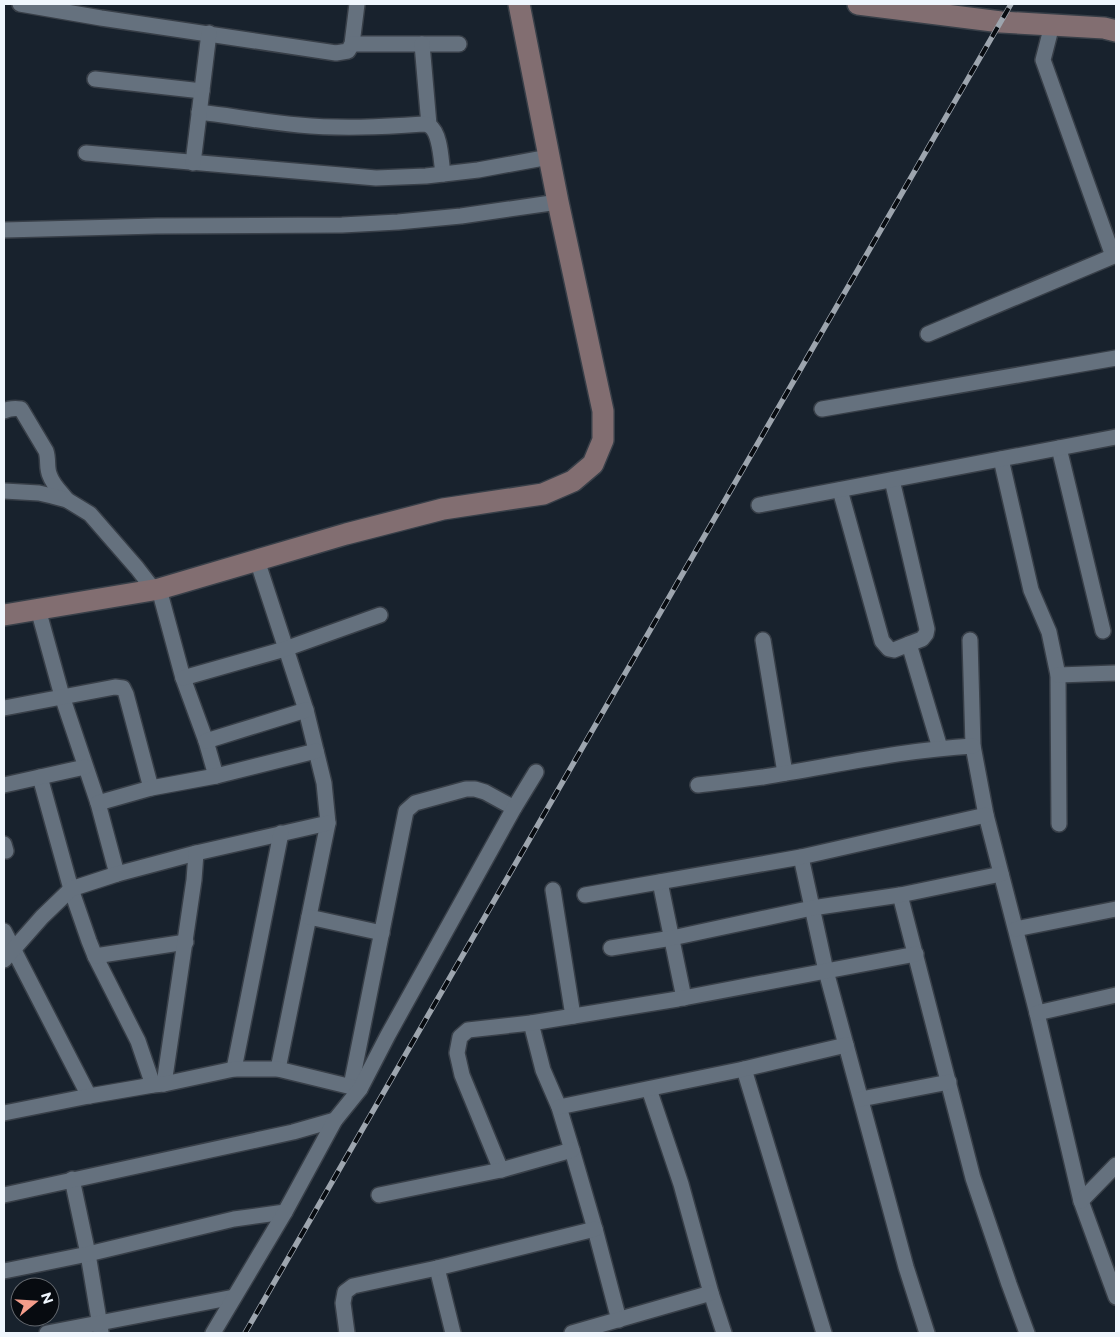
<svg xmlns="http://www.w3.org/2000/svg" width="1120" height="1337" viewBox="0 0 1120 1337" font-family="Montserrat,sans-serif">
  <rect width="100%" height="100%" fill="#18222d"/>
  <g fill="none" stroke-linecap="round" stroke-linejoin="round">
    <defs>
      <g id="street">
        <polyline points="20,4 101,18 336,53 348,51 352,44 357,4"/>
        <polyline points="1052,25 1043,60 1113,256"/>
        <polyline points="352,44 459,44"/>
        <polyline points="422,44 429,125"/>
        <polyline points="95,79 202,91"/>
        <path d="M199,112C232,116 266,122 299,125C341,129 381,127 423,124C426,124 428,125 430,126C441,134 441,162 443,174"/>
        <polyline points="86,153 376,178 426,176 478,170 549,157"/>
        <polyline points="193,163 209,33"/>
        <polyline points="4,230 157,226 342,225 398,222 461,216 558,202"/>
        <polyline points="928,334 1116,255"/>
        <polyline points="822,409 1116,358"/>
        <path d="M4,411C10,408 14,408 21,409L46,451C49,460 46,468 50,476C53,485 62,493 67,500"/>
        <polyline points="1059,448 1103,631"/>
        <polyline points="1001,459 1031,590 1049,632 1058,675 1059,824"/>
        <polyline points="892,480 927,629 926,634 922,639 909,644"/>
        <polyline points="840,490 882,641 889,649 894,650 909,644 940,748"/>
        <polyline points="4,491 39,493 52,496 67,500 90,514 137,568 154,590"/>
        <polyline points="759,505 1116,437"/>
        <polyline points="257,560 306,710 324,783 328,823 278,1069"/>
        <polyline points="159,589 183,678 206,741 216,776"/>
        <polyline points="38,609 62,696 98,803 117,874"/>
        <polyline points="763,640 785,773"/>
        <polyline points="970,640 973,746 986,815 1037,1013 1081,1201 1116,1297"/>
        <polyline points="1058,675 1116,673"/>
        <polyline points="183,678 285,649 380,615"/>
        <polyline points="4,708 115,687 123,688 126,694 151,788"/>
        <polyline points="206,741 306,710"/>
        <polyline points="40,777 71,889 89,941 95,956 138,1041 153,1085"/>
        <polyline points="4,785 85,767"/>
        <path d="M698,785C720,782 742,780 763,777C833,766 902,750 973,746"/>
        <polyline points="98,803 151,788 216,776 316,751"/>
        <polyline points="4,844 6,851"/>
        <polyline points="801,857 826,971 906,1267 927,1333"/>
        <polyline points="660,882 684,998"/>
        <polyline points="553,890 573,1016"/>
        <polyline points="585,895 801,857 986,815"/>
        <polyline points="900,895 973,1178 1009,1284 1027,1333"/>
        <polyline points="309,917 382,933"/>
        <polyline points="1016,929 1116,909"/>
        <polyline points="4,931 89,1096"/>
        <polyline points="611,948 672,938 812,908 900,895 1001,874"/>
        <polyline points="95,956 186,942"/>
        <polyline points="4,960 42,917 71,889 117,874 196,853 328,823"/>
        <polyline points="1037,1013 1116,995"/>
        <polyline points="531,1023 543,1070 559,1107 572,1150 595,1229 619,1320"/>
        <polyline points="234,1069 281,833"/>
        <polyline points="744,1069 824,1333"/>
        <polyline points="164,1084 194,880 196,853"/>
        <polyline points="351,1086 406,811 415,803 466,789 475,789 485,792 514,808"/>
        <polyline points="649,1089 681,1184 711,1293 724,1333"/>
        <polyline points="861,1099 949,1082"/>
        <polyline points="559,1107 744,1069 846,1045"/>
        <polyline points="4,1113 89,1096 153,1085 164,1084 234,1069 278,1069 360,1089"/>
        <polyline points="501,1170 462,1075 457,1053 460,1037 468,1030 531,1023 678,999 916,954"/>
        <polyline points="72,1179 88,1254 101,1332"/>
        <polyline points="4,1195 293,1132 335,1120"/>
        <polyline points="379,1195 501,1170 572,1150"/>
        <polyline points="1081,1201 1116,1165"/>
        <polyline points="437,1268 453,1333"/>
        <polyline points="4,1271 88,1254 234,1219 285,1212"/>
        <polyline points="47,1333 234,1297"/>
        <polyline points="213,1333 285,1212 335,1120 360,1089 388,1035 514,808 536,772"/>
        <polyline points="347,1333 343,1303 345,1292 353,1286 437,1268 595,1229"/>
        <polyline points="572,1333 711,1293"/>
      </g>
      <g id="secondary">
        <polyline points="858,4 1001,22 1104,28 1116,31"/>
        <polyline points="4,615 159,589 346,534 443,509 543,494 573,481 593,464 603,440 603,411 558,202 519,4"/>
      </g>
    </defs>
    <use href="#street" stroke="#383f48" stroke-width="18"/>
    <use href="#secondary" stroke="#383f48" stroke-width="24"/>
    <use href="#street" stroke="#65717e" stroke-width="15"/>
    <use href="#secondary" stroke="#826e71" stroke-width="21"/>
    <defs>
      <polyline id="rail" points="245,1333 1011,4"/>
    </defs>
    <use href="#rail" stroke="#9da5ae" stroke-width="5.5"/>
    <use href="#rail" stroke="#070b10" stroke-width="4" stroke-dasharray="11" stroke-linecap="butt"/>
  </g>
  <rect width="1120" height="1337" fill="none" stroke="#eff6fd" stroke-width="10"/>
  <g transform="translate(35 1302) rotate(72)"><circle r="24" fill="#070b10" stroke="#64696f"/>
  <path d="M0-4L9 19L0 12L-9 19Z" fill="#f49d8b"/>
  <text y="-8" font-size="14" font-weight="bold" text-anchor="middle" fill="#eff6fd">N</text>
  </g>
</svg>
